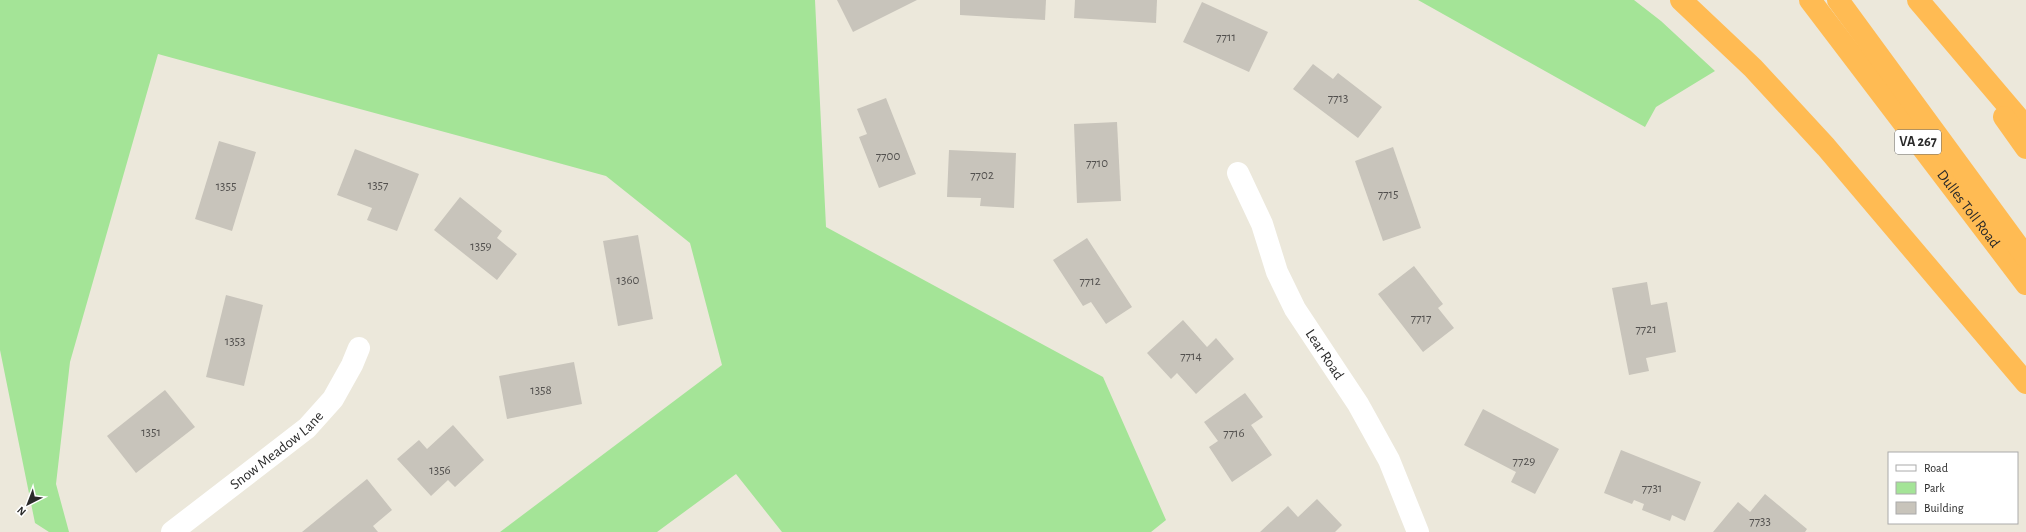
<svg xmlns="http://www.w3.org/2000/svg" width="2026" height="532" viewBox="0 0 2026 532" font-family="'Alegreya Sans',sans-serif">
  <rect width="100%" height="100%" fill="#ece8db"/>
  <g fill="#a4e497">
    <polygon points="0,0 815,0 826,227 1103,377 1166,520 1151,532 782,532 736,474 657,532 500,532 722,365 690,243 606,176 158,54 70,362 56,484 69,532 49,532 35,523 0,350"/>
    <polygon points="1418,0 1634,0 1661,21 1715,71 1656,107 1645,127"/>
  </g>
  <g fill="#c8c4bb">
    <polygon points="837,0 917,0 853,32"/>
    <polygon points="960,0 1046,0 1045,20 960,15"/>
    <polygon points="1075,0 1157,0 1156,23 1074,18"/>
    <polygon points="1202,2 1268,32 1249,72 1183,42"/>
    <polygon points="1313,64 1333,79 1338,73 1382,107 1358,138 1293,89"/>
    <polygon points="886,98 916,174 879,188 859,137 867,134 857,109"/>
    <polygon points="1117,122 1121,201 1077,203 1074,124"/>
    <polygon points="219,141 256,152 232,231 195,219"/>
    <polygon points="1393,147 1421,228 1383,241 1355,161"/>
    <polygon points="355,149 419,174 397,231 367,220 372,208 337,195"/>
    <polygon points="949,150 1016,153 1014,208 980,206 981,198 947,197"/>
    <polygon points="460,197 502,231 497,238 517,254 497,280 434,230"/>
    <polygon points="638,235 653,319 618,326 603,241"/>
    <polygon points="1087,238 1132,307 1106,324 1091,302 1083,306 1053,260"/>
    <polygon points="1414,266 1443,304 1438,308 1454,328 1423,352 1378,294"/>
    <polygon points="1647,282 1651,305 1667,302 1676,352 1646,358 1649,371 1629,375 1612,288"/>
    <polygon points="226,295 263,305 244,386 206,377"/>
    <polygon points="1183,320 1207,347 1216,338 1234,359 1196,394 1177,373 1171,379 1147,353"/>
    <polygon points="574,362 582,404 507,419 499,376"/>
    <polygon points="165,390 195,427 136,473 107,436"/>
    <polygon points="1245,393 1263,417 1251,425 1272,455 1232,482 1209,447 1218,441 1204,422"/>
    <polygon points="1483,409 1559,449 1535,494 1511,482 1516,472 1464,445"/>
    <polygon points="453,425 484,460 455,487 448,480 431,496 397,459 419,440 427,449"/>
    <polygon points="1621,450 1701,482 1685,521 1672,515 1670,521 1642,510 1644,504 1634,500 1632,504 1604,493"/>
    <polygon points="367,479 392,510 373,526 378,532 302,532"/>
    <polygon points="1765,494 1807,529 1805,532 1713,532 1738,502 1750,512"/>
    <polygon points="1317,499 1342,525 1335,532 1260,532 1288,506 1298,517"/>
  </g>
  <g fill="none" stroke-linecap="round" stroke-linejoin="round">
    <g stroke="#fff" stroke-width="22">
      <path id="s1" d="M1238,173L1262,224L1277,272L1295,309L1358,404L1389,460L1418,532"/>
      <path id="s2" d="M172,532L307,428L333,399L352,365L359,348"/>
    </g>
    <g stroke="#ffbb53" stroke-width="22">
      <polyline points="1681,0 1753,68 1826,147 2026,383"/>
      <path id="s3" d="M1810,0L2026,284"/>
      <polyline points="1838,0 2026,257"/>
      <polyline points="1918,0 2026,127"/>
      <polyline points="2004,117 2026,148"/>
    </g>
  </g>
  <g text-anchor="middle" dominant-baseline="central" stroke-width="3" stroke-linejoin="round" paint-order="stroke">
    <g font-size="13" fill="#52504e">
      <text x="1226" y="37">7711</text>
      <text x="1338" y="98">7713</text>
      <text x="888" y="156">7700</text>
      <text x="1097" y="163">7710</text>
      <text x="982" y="175">7702</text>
      <text x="378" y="185">1357</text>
      <text x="226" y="186">1355</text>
      <text x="1388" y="194">7715</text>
      <text x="481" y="246">1359</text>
      <text x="628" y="280">1360</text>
      <text x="1090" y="281">7712</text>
      <text x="1421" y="318">7717</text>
      <text x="1646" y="329">7721</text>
      <text x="235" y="341">1353</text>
      <text x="1191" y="356">7714</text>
      <text x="541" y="390">1358</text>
      <text x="151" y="432">1351</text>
      <text x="1234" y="433">7716</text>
      <text x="1524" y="461">7729</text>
      <text x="440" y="470">1356</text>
      <text x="1652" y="488">7731</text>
      <text x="1760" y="521">7733</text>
    </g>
    <rect fill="#fff" stroke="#6a6a6a" stroke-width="1" x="1895" y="130" width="46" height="24" rx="3"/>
    <g font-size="14" font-weight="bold" fill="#2a2a2a">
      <text x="1918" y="142">VA 267</text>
    </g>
    <g font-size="15" fill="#2a2a2a" stroke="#fff">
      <text stroke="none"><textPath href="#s3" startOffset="262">Dulles Toll Road</textPath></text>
      <text stroke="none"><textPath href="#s1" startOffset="202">Lear Road</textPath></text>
      <text stroke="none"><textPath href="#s2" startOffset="133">Snow Meadow Lane</textPath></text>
    </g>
  </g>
  <rect x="1888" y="452" width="130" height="72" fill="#ffffff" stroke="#aaaaaa"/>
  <rect x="1896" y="465" width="20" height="6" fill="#ffffff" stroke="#aaaaaa"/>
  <text x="1924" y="472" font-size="12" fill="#2a2a2a">Road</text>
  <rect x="1896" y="482" width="20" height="12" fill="#a4e497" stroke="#aaaaaa"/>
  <text x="1924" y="492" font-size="12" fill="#2a2a2a">Park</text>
  <rect x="1896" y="502" width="20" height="12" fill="#c8c4bb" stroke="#aaaaaa"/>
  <text x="1924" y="512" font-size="12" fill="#2a2a2a">Building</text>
  <g transform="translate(28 504) rotate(222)" stroke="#ffffff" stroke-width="3" paint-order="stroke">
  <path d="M0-3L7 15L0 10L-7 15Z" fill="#2a2a2a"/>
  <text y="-6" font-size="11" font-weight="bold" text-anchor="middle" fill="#2a2a2a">N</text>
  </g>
</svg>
